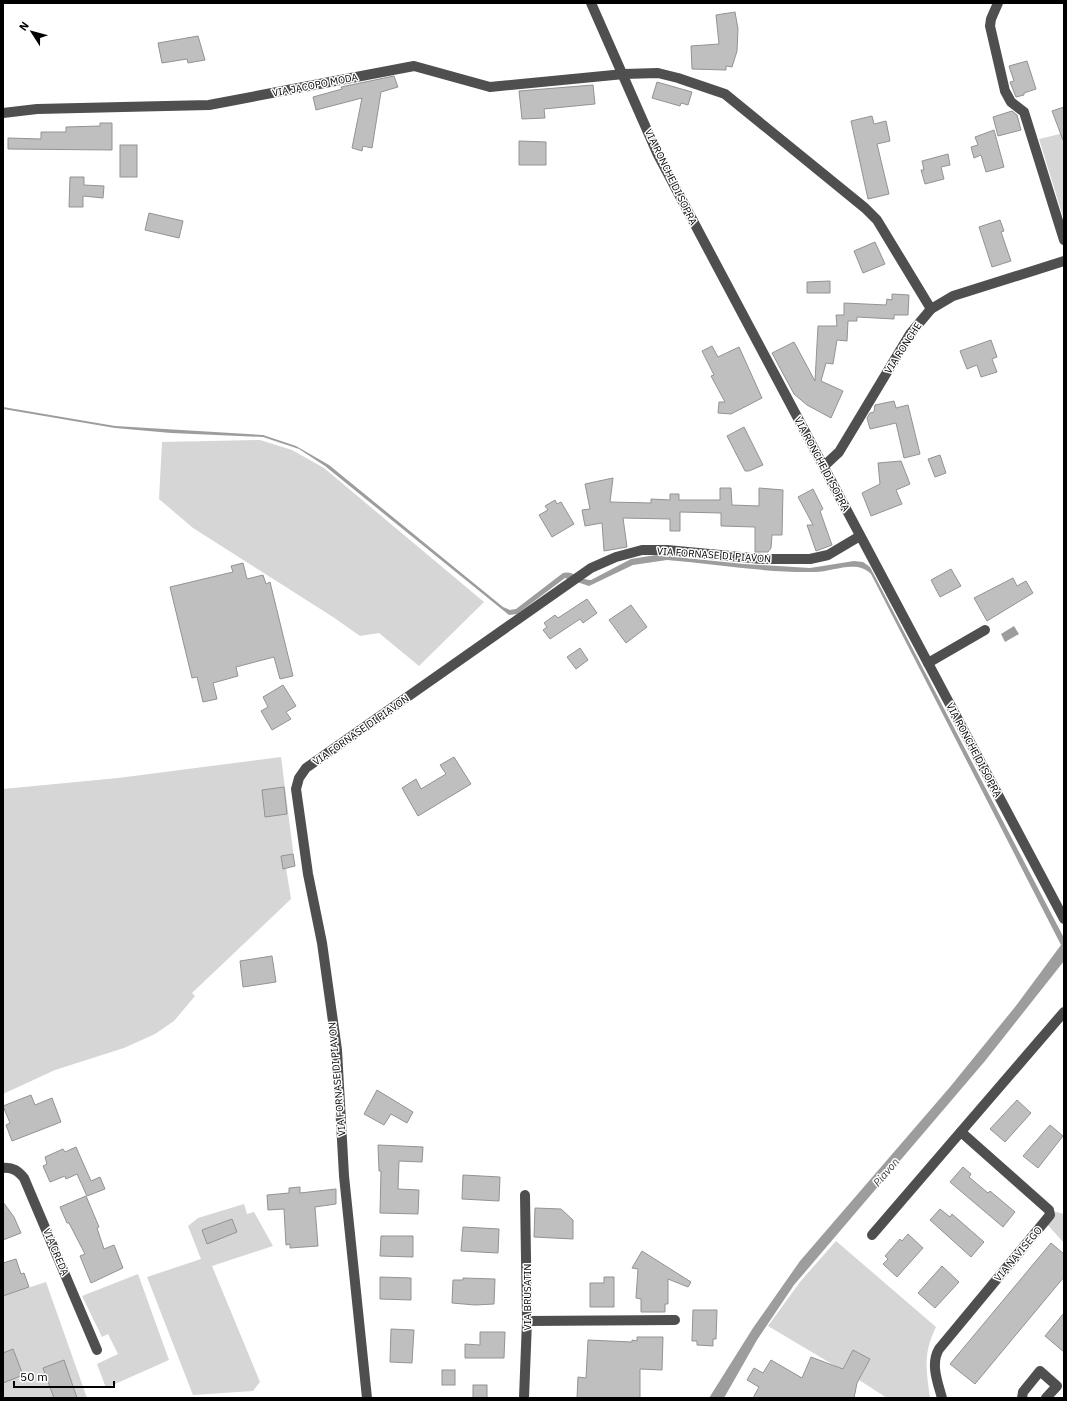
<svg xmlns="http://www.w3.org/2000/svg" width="1067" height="1401" viewBox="0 0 1067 1401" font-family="'IBM Plex Sans',sans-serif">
  <rect width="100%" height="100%" fill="#fff"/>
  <g fill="#d6d6d6">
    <polygon points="1064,133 1064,220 1039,139"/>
    <polygon points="260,440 292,450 324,468 484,602 419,666 379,633 360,636 333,617 193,528 159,499 162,442"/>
    <polygon points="281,757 295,866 286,868 291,899 192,993 195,996 174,1021 155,1034 124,1048 55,1070 3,1094 3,789 118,778"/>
    <polygon points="244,1204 247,1214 254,1212 273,1246 212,1266 260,1382 253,1391 193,1395 147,1277 201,1259 188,1226 198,1218"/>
    <polygon points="1049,1210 1064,1214 1064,1243 1045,1222"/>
    <path d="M836,1241L936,1327C923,1353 926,1370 930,1398H887L859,1380L870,1359L853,1350L842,1370L768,1326L800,1282Z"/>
    <polygon points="138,1274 169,1360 106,1388 97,1364 118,1354 108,1334 102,1337 82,1296"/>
    <polygon points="46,1282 87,1398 3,1398 3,1296"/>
  </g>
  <g fill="#9d9d9d">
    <path d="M3,407L115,426L263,435L296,446L329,465L503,607L510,610L516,609L563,573C573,570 581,580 591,580L631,559L656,555L744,564L810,568L854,561L863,562L870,567L1064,938V961L985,1061L794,1285L757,1340L724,1398H709L753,1328L800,1261L950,1087L1015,1007L1061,945L871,574C856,559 833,572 815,572C766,573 716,564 667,560L633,565L589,586L565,578L517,614L509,615L325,466L299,449L263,437L171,433L115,428L3,409Z"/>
    <polygon points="1014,626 1019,634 1005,642 1001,634"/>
  </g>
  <g fill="#bfbfbf" stroke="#939393">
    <polygon points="735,12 738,29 737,51 732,67 726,66 726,70 692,69 691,46 719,44 716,15"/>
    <polygon points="198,36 205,60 188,63 187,59 162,63 158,43"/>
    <polygon points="1027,61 1036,89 1024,93 1024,95 1016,97 1010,82 1014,81 1009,66"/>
    <polygon points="394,76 398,87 381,92 372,148 363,146 362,151 352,148 362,98 316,110 313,97 342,89 341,87"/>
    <polygon points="657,82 692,92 688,105 681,103 680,106 652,98"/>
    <polygon points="593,85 595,104 544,109 545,118 522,119 519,91"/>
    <polygon points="1064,107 1064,139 1063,140 1052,111"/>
    <polygon points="1012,111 1017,115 1021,130 998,136 993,117"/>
    <polygon points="872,116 874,124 886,121 890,141 877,144 889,194 868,199 851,121"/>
    <polygon points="100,123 112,123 112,150 8,149 8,138 41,139 41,132 66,132 66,127 100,126"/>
    <polygon points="994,130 1004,167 986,172 981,155 974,158 971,147 978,145 975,137"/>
    <polygon points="519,141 546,142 546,165 519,165"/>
    <rect x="120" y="145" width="17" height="32"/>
    <polygon points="948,154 950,165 941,167 944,179 925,184 921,170 924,170 922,161"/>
    <polygon points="70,177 84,177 84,185 104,186 103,198 83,196 83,207 69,207"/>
    <polygon points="149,213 183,221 179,238 145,230"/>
    <polygon points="1000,220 1004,231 1001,232 1011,261 992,267 979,227"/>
    <polygon points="875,242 885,264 863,273 854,251"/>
    <polygon points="830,281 830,293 807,293 807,282"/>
    <polygon points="892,294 909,295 908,315 894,315 894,319 857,317 857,321 848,321 847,341 837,340 833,364 826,363 821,381 843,391 831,418 807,405 794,394 772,353 794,342 815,381 818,326 837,326 836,315 844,315 844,303 886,305 887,299 892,300"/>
    <polygon points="991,340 997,357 992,359 997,372 981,377 977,365 967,369 960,351"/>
    <polygon points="712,346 718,357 739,347 762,398 731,414 718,413 719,402 725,402 711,376 714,375 702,351"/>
    <polygon points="894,401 896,408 908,405 920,454 904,458 896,423 870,429 867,418 870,413 874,412 875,405"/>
    <polygon points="744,427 763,465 749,471 745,471 727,436"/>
    <polygon points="940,455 946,473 935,477 928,459"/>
    <polygon points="901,461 910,484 896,490 902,504 871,516 862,493 880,484 878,463"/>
    <polygon points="613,478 610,502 651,503 651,499 670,500 670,494 679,494 679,500 720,500 720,488 731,488 732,505 759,506 759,488 783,490 782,535 772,535 771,548 768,552 755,552 755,527 721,526 721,513 680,512 680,531 670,531 670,519 623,518 627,547 604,551 602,523 585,526 582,510 590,509 585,484"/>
    <polygon points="813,489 823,509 820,511 832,545 816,551 807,525 813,525 798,497"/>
    <polygon points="555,500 557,504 561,502 574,524 552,537 539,515 548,510 545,506"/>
    <polygon points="243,563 247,579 263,575 266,584 270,582 293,676 280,679 274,657 236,667 238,676 213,683 217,699 203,702 197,677 192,678 170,587 233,572 231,566"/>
    <polygon points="951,569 961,586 940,597 931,580"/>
    <polygon points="1013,578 1017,586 1026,581 1033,593 987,621 974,598"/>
    <polygon points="587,599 597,613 583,623 580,619 550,639 543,630 547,627 544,623 555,615 558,618"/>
    <polygon points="631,605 647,627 626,643 609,620"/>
    <polygon points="580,648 588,660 576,669 567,657"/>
    <polygon points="283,685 296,706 286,712 291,719 272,730 261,711 268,707 263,697"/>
    <polygon points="454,757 471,784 418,816 402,788 416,779 421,789 446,774 440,765"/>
    <polygon points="284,787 287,814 265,817 262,790"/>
    <polygon points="293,854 295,866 283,869 281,856"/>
    <polygon points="272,956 276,982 243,987 240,961"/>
    <polygon points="377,1090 413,1112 407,1123 391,1114 384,1125 364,1114"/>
    <polygon points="31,1095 35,1105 52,1098 61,1122 12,1141 6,1125 10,1123 3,1106"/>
    <polygon points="1017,1100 1031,1113 1005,1142 990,1129"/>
    <polygon points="1050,1125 1063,1136 1038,1168 1023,1156"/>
    <polygon points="378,1145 423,1147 422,1162 399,1161 398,1189 419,1190 418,1214 380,1213 381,1171 379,1171"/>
    <polygon points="76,1147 91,1181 100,1177 105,1189 87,1196 77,1174 66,1179 65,1176 50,1182 43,1166 47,1164 45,1157 63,1149 65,1152"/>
    <polygon points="963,1167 971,1174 969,1177 988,1193 990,1191 1015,1212 1003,1227 950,1182"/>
    <polygon points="463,1175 500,1177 499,1201 462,1199"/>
    <polygon points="300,1187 300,1193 336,1189 336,1204 315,1207 318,1246 290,1248 290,1244 286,1245 284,1209 268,1210 267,1195 289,1193 289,1188"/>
    <polygon points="86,1196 99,1227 97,1228 104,1249 114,1245 123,1268 91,1283 80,1256 85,1254 69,1223 67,1223 60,1207"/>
    <polygon points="3,1202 14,1217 21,1233 3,1240"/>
    <polygon points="535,1208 561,1209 573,1220 573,1239 534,1237"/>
    <polygon points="940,1209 950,1217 952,1214 984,1242 971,1257 930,1220"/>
    <polygon points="232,1219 237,1232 207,1244 202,1230"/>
    <polygon points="463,1227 499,1229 498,1253 461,1251"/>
    <polygon points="908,1234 923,1248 897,1277 883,1264 888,1259 885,1256 900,1239 902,1241"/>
    <polygon points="381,1236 413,1236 413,1257 380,1256"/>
    <polygon points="1051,1243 1064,1254 1064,1277 975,1384 950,1364"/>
    <polygon points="642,1251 691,1282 688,1287 668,1279 668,1304 665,1304 665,1312 641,1312 641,1299 636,1298 638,1269 632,1268"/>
    <polygon points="16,1259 21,1274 24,1273 29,1287 3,1296 3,1263"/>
    <polygon points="942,1266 959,1282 935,1308 918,1293"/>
    <polygon points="380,1277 411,1278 411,1300 380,1299"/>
    <polygon points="604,1277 614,1277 614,1307 590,1307 590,1283 604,1283"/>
    <polygon points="463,1278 495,1279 494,1304 475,1305 452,1303 453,1280 463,1280"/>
    <polygon points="693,1310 717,1310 716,1339 713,1339 713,1346 697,1345 697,1341 692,1341"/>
    <polygon points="1064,1313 1064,1352 1045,1336"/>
    <polygon points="391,1329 414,1330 412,1363 390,1362"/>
    <polygon points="480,1332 505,1332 504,1358 465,1358 465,1344 480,1345"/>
    <polygon points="637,1337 663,1337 662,1370 640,1369 640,1398 577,1398 578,1377 586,1378 588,1340 632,1342 632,1340 637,1341"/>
    <polygon points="13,1349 23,1375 3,1383 3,1353"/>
    <polygon points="853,1350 870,1359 857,1383 854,1398 753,1398 759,1387 747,1380 754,1368 763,1373 771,1360 802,1378 811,1357 843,1369"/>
    <polygon points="64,1360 77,1398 54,1398 43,1368"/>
    <rect x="442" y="1370" width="13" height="15"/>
    <rect x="473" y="1385" width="14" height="13"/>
  </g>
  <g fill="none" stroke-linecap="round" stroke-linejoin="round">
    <g stroke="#4f4f4f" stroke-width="10">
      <polyline points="591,3 658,155 1064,919"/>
      <polyline points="998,3 991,19 990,26 1005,91 1011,102 1024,112 1064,240"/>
      <polyline points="3,113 37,109 209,105 414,66 490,87 624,74 658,73 678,78 725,94 865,208 877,220 931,309"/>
      <polyline points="824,466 839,452 910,334 931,309 953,296 1064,261"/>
      <polyline points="928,663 985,630"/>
      <path d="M3,1168C13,1167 18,1171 24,1178L97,1350"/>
      <polyline points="872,1235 1064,1012"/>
      <polyline points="527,1321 675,1320"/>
      <polyline points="367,1398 344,1176 337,1050 322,943 308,874 296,789 299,778 306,768 591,568 616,557 642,550 667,550 762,559 810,559 828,555 860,536"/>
      <polyline points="524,1398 527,1321 525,1195"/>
      <path d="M942,1398C938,1383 930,1364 939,1349L1050,1215L1049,1210L961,1132"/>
      <polyline points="1022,1398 1023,1392 1040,1371 1057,1386 1046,1398"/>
    </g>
  </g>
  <g text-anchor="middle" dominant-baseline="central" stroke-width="3" stroke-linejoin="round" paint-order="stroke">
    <g font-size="10" fill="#000" stroke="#fff">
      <text transform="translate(315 85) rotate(-11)">VIA JACOPO MODA</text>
      <text transform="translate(671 177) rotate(64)">VIA RONCHE DI SOPRA</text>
      <text transform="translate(903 348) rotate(-57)">VIA RONCHE</text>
      <text transform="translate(822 464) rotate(62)">VIA RONCHE DI SOPRA</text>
      <text transform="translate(714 555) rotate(4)">VIA FORNASE DI PIAVON</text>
      <text transform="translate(361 730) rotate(-35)">VIA FORNASE DI PIAVON</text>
      <text transform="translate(974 750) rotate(62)">VIA RONCHE DI SOPRA</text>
      <text transform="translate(337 1079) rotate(-95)">VIA FORNASE DI PIAVON</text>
      <text transform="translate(56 1252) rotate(67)">VIA CREDA</text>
      <text transform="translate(1018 1254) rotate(-50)">VIA NAVISEGO</text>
      <text transform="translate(527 1297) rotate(-90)">VIA BRUSATIN</text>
    </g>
    <g font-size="11" font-style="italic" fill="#3e3e3e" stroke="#fff">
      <text transform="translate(886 1172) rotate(-49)">Piavon</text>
    </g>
  </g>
  <rect width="1067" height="1401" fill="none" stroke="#000000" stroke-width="8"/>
  <g transform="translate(32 32) rotate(306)" stroke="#ffffff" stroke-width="3" paint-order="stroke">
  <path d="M0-3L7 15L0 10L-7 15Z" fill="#000000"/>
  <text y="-6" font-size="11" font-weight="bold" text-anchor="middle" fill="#000000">N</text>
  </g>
  <path d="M14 1381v6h100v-6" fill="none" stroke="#000000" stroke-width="2"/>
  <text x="20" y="1381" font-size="12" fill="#000000" stroke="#ffffff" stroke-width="3" paint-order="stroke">50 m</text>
</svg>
